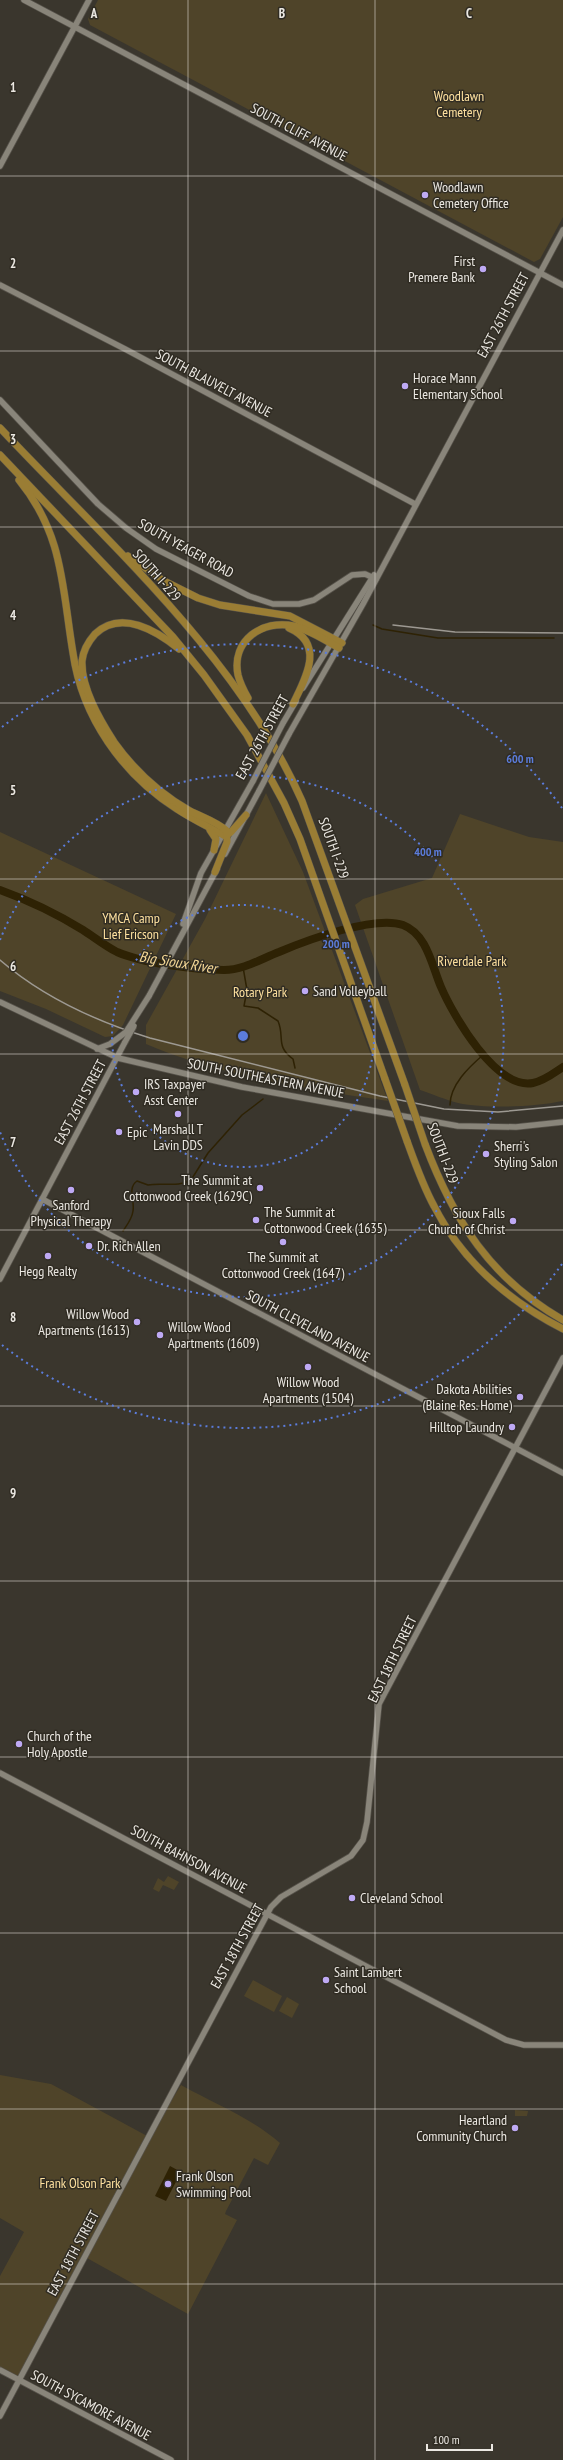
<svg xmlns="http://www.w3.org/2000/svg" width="563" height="2460" viewBox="0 0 563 2460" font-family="'PT Sans Narrow',sans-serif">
  <rect width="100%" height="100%" fill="#3a362d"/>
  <g fill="#4f4429">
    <polygon points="98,0 563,0 563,217 540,259 534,262 90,25 88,19"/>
    <path d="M266,793L303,872L388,1101C310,1090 218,1075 146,1044V1025L205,919Z"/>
    <path d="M460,814L529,837L563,842V1101C533,1107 488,1109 458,1103C446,1100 432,1094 420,1090L355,905L363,899L432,878Z"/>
    <polygon points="0,832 176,914 123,1025 113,1036 105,1037 46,1009 0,991"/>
    <polygon points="168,1876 179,1882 174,1890 163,1885 159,1892 153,1889 158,1878 164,1882"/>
    <polygon points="253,1980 282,1996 274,2012 244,1996"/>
    <polygon points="287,1997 299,2004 292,2018 279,2011"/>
    <path d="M0,2075L51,2084L149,2137L181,2085C215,2104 250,2117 280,2143L268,2165L254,2158L226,2211L225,2214L237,2220L188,2314L85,2257L19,2380L0,2370V2276L24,2232L0,2218Z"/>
    <polygon points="515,2110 528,2111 527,2116 515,2116"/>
  </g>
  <polygon fill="#2e2204" points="170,2166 181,2172 166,2201 155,2196"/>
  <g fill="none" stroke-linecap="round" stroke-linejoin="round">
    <g stroke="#2e2204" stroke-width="1.5">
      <polyline points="373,625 382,629 438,638 554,638"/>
      <path d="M243,967L247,990L244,1006L258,1008L278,1021C285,1037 275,1046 293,1059L295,1068"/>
      <polyline points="274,1085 288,1077"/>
      <path d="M450,1105C450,1085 469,1067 483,1055"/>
      <path d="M123,1231C127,1225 132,1219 133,1211C135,1201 127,1188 137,1181L148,1185C162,1182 178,1188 191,1180L208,1153L242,1115L263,1099"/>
    </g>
    <path stroke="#2e2204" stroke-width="8" d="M0,890C28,900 57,914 83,930C94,937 105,946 117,952C142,963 196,970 224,970C243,970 261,959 279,952C307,940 375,915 403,925C427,934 432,966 441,987C453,1015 496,1090 533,1083C544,1081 554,1073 563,1067"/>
    <defs>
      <g id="secondary">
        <polyline points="24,0 563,285"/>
        <polyline points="0,166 89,0"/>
        <polyline points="0,285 125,349 415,504"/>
        <polyline points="0,400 98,504 126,528 156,549 249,596 273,604 299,604 314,600 352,575 365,574 376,579"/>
        <polyline points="303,688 374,575"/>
        <polyline points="283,723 296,701"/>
        <polyline points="289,734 363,604 563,230"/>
        <polyline points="225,854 259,791"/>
        <polyline points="183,924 201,873 253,781"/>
        <polyline points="149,996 217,869"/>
        <polyline points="0,1002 118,1058 242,1087 458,1126 516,1127 563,1122"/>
        <polyline points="97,1049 110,1044"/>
        <polyline points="42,1199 563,1473"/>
        <polyline points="0,1279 125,1042"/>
        <polyline points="0,1773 506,2040 524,2045 563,2045"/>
        <polyline points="0,2370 171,2460"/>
        <polyline points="0,2416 271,1907 281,1897 351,1856 363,1840 367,1822 379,1704 563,1358"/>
      </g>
      <g id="highway">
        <path d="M0,428C107,542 238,656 302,801L405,1085"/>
        <polyline points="0,455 173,637 204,675 247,735 284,803 300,839 385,1079"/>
        <path d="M19,480C64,535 62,588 73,653C82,717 123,775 177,809C192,819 209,827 225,836L231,832L246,815"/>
        <polyline points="128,556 164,581 198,598 220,605 290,616 342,643"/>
        <path d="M289,628C326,644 305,679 293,704"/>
        <path d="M179,649C157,631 121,609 95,634C88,642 83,651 82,661C81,688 100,720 114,742C134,770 160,794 190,811C202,817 217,822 227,831V842L215,872"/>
        <path d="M248,698C244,691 240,683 238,675C231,640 263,619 294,626C310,630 325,640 339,648"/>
        <polyline points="210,830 216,839 214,850"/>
        <path d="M407,1141C415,1163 423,1186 434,1206C462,1261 509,1301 563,1329"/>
        <path d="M425,1144C454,1221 491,1279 563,1320"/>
      </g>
    </defs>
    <use href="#secondary" stroke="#56524a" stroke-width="7"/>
    <use href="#highway" stroke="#56524a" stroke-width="8"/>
    <use href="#secondary" stroke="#89857a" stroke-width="5.5"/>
    <use href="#highway" stroke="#9a7d34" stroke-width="7"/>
    <g stroke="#9d9992" stroke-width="1.5">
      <polyline points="393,625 455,632 563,633"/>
      <path d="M0,960C44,998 95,1021 150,1038L380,1096L444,1109L498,1112L563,1106"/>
    </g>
    <defs>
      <g id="secondary-bridge">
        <polyline points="253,781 283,723"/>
        <polyline points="259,791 289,734"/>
        <polyline points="125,1042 134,1026"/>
        <polyline points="110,1044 126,1032 149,996"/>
      </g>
      <g id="highway-bridge">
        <polyline points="385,1079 407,1141"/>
        <polyline points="405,1085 425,1144"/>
      </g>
    </defs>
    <use href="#secondary-bridge" stroke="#56524a" stroke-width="7" stroke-linecap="butt"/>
    <use href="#highway-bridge" stroke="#56524a" stroke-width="8" stroke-linecap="butt"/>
    <use href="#secondary-bridge" stroke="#89857a" stroke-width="5.5"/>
    <use href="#highway-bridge" stroke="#9a7d34" stroke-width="7"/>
  </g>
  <path fill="none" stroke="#ebe8e2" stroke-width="1" stroke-opacity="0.55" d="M188,0V2460M375,0V2460M0,176H563M0,351H563M0,527H563M0,703H563M0,879H563M0,1054H563M0,1230H563M0,1406H563M0,1581H563M0,1757H563M0,1933H563M0,2109H563M0,2284H563"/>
  <g fill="none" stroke="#5b7cdb" stroke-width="2" stroke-dasharray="2 4">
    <circle cx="243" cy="1036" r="131"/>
    <path d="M0 940A261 261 0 1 1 0 1132"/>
    <path d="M562 1264A392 392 0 0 1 2 1345M2 727A392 392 0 0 1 562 808"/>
  </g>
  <g fill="#bea9f4" stroke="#302c23" stroke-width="1.5">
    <circle cx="425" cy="195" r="4"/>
    <circle cx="483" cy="269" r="4"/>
    <circle cx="405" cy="386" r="4"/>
    <circle cx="305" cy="991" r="4"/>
    <circle cx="136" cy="1092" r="4"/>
    <circle cx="178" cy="1114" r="4"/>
    <circle cx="119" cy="1132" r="4"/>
    <circle cx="486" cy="1154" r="4"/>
    <circle cx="260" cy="1188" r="4"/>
    <circle cx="71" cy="1190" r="4"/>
    <circle cx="256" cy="1220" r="4"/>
    <circle cx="513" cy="1221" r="4"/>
    <circle cx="283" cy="1242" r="4"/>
    <circle cx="89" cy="1246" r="4"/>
    <circle cx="48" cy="1256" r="4"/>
    <circle cx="137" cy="1322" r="4"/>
    <circle cx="160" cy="1335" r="4"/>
    <circle cx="308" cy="1367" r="4"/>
    <circle cx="520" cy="1397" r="4"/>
    <circle cx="512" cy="1427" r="4"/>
    <circle cx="19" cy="1744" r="4"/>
    <circle cx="352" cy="1898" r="4"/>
    <circle cx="326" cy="1980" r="4"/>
    <circle cx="515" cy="2128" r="4"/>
    <circle cx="168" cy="2184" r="4"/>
  </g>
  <g text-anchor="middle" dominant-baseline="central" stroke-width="3" stroke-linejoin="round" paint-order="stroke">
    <g font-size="14" fill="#fee19f" stroke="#302c23">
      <text x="459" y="96">Woodlawn<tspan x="459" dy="16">Cemetery</tspan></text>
      <text x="131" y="918">YMCA Camp<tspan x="131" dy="16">Lief Ericson</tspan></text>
      <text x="472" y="961">Riverdale Park</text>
      <text x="260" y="992">Rotary Park</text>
      <text x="80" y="2183">Frank Olson Park</text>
    </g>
    <g font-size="14" fill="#ebe8e2" stroke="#302c23">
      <text transform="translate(299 132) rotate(28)">SOUTH CLIFF AVENUE</text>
      <text transform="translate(503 315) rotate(-62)">EAST 26TH STREET</text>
      <text transform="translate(214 383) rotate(28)">SOUTH BLAUVELT AVENUE</text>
      <text transform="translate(186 548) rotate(29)">SOUTH YEAGER ROAD</text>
      <text transform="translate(157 575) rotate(48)">SOUTH I-229</text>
      <text transform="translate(262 737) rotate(-61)">EAST 26TH STREET</text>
      <text transform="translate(334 848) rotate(70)">SOUTH I-229</text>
      <text transform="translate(266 1078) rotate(11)">SOUTH SOUTHEASTERN AVENUE</text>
      <text transform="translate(80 1102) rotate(-62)">EAST 26TH STREET</text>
      <text transform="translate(443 1153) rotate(69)">SOUTH I-229</text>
      <text transform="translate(308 1326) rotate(28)">SOUTH CLEVELAND AVENUE</text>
      <text transform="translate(392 1659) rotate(-64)">EAST 18TH STREET</text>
      <text transform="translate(189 1859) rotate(28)">SOUTH BAHNSON AVENUE</text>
      <text transform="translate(237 1946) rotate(-61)">EAST 18TH STREET</text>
      <text transform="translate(73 2253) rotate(-62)">EAST 18TH STREET</text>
      <text transform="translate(91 2405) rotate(28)">SOUTH SYCAMORE AVENUE</text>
    </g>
    <g font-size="14" fill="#ebe8e2" stroke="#302c23" text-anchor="start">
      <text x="433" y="187">Woodlawn<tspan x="433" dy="16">Cemetery Office</tspan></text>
      <text x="475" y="261" text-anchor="end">First<tspan x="475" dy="16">Premere Bank</tspan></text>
      <text x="413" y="378">Horace Mann<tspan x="413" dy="16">Elementary School</tspan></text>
      <text x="313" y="991">Sand Volleyball</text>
      <text x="144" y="1084">IRS Taxpayer<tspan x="144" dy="16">Asst Center</tspan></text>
      <text x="178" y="1129" text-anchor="middle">Marshall T<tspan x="178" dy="16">Lavin DDS</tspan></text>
      <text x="127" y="1132">Epic</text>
      <text x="494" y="1146">Sherri's<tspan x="494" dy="16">Styling Salon</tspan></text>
      <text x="252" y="1180" text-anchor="end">The Summit at<tspan x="252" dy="16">Cottonwood Creek (1629C)</tspan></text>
      <text x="71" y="1205" text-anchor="middle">Sanford<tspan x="71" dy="16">Physical Therapy</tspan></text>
      <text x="264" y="1212">The Summit at<tspan x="264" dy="16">Cottonwood Creek (1635)</tspan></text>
      <text x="505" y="1213" text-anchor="end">Sioux Falls<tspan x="505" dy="16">Church of Christ</tspan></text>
      <text x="97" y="1246">Dr. Rich Allen</text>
      <text x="283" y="1257" text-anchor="middle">The Summit at<tspan x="283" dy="16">Cottonwood Creek (1647)</tspan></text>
      <text x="48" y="1271" text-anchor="middle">Hegg Realty</text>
      <text x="129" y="1314" text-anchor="end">Willow Wood<tspan x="129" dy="16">Apartments (1613)</tspan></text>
      <text x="168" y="1327">Willow Wood<tspan x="168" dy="16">Apartments (1609)</tspan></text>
      <text x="308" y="1382" text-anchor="middle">Willow Wood<tspan x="308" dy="16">Apartments (1504)</tspan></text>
      <text x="512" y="1389" text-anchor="end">Dakota Abilities<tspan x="512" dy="16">(Blaine Res. Home)</tspan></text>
      <text x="504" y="1427" text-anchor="end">Hilltop Laundry</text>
      <text x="27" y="1736">Church of the<tspan x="27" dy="16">Holy Apostle</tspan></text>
      <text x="360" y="1898">Cleveland School</text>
      <text x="334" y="1972">Saint Lambert<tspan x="334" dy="16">School</tspan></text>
      <text x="507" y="2120" text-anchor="end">Heartland<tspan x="507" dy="16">Community Church</tspan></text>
      <text x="176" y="2176">Frank Olson<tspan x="176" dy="16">Swimming Pool</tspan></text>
    </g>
    <g font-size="15" font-style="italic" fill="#f6d997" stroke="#302c23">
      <text transform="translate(178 962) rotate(9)">Big Sioux River</text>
    </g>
  </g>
  <g font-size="13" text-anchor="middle" font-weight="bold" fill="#ebe8e2" stroke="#302c23" stroke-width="3" stroke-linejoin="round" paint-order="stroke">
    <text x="94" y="18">A</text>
    <text x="282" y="18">B</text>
    <text x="469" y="18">C</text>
    <text x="13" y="92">1</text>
    <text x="13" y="268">2</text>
    <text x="13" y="444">3</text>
    <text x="13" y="620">4</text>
    <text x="13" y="795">5</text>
    <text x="13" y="971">6</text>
    <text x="13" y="1147">7</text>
    <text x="13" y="1322">8</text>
    <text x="13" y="1498">9</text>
  </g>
  <circle cx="243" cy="1036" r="6" fill="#5b7cdb" stroke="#302c23" stroke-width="2"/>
  <g font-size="12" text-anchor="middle" font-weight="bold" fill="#5b7cdb" stroke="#302c23" stroke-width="3" stroke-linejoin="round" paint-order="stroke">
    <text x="520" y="763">600 m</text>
    <text x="428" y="856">400 m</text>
    <text x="336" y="948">200 m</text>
  </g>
  <path d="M427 2444v6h65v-6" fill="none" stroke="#ebe8e2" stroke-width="2"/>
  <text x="433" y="2444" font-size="12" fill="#ebe8e2" stroke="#302c23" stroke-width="3" paint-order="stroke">100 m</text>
</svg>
